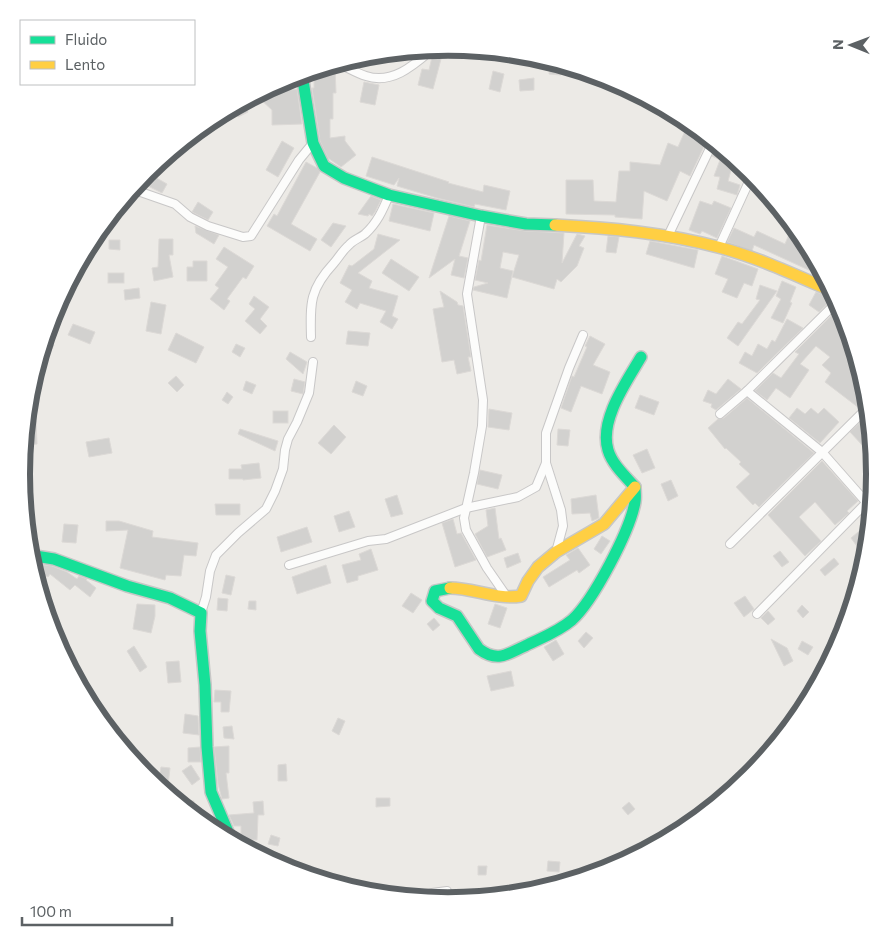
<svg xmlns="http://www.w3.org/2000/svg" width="896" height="947" viewBox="0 0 896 947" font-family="Commissioner,sans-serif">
  <rect width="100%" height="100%" fill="#eceae6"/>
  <g fill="#d2d1cf" stroke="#dcd9d6">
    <polygon points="381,53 385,53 383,63 357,58"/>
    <polygon points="432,57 441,59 433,89 418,85 422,69 429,70"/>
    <polygon points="551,61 562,64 561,75 549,74"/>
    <polygon points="332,65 335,68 336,93 333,93 333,119 330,119 330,138 345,136 345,141 356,155 341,167 328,158 320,141 312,88 314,88 314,70"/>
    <polygon points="493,71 504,74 500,92 489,89"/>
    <polygon points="288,78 291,90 297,89 302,124 272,125 272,110 259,98 266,89"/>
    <polygon points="534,78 534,90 520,91 519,80"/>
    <polygon points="364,82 379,85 375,105 360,102"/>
    <polygon points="242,102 248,112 238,117 232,107"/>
    <polygon points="689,122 708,138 690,176 680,171 667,201 644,191 642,219 615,217 615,215 566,214 566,180 593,180 594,201 616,202 619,171 630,171 630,162 660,165 668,143 678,147"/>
    <polygon points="282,141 294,148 278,177 266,170"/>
    <polygon points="716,148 734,159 728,181 740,185 737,195 717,189 720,177 714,176 720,160 712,156"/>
    <polygon points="372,157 449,182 448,183 483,192 484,185 510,191 506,210 475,204 474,207 437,198 397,186 399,178 394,185 366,176"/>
    <polygon points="306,162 317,168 320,172 291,224 317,239 310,251 267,226 274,214 277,216"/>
    <polygon points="146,172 167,184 162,193 142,183 143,181 140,179"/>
    <polygon points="371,196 381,200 375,212 372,216 369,214 368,216 358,214"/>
    <polygon points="700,201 712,205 714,201 731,208 717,238 702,231 700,234 689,230"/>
    <polygon points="198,202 213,212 208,220 192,212"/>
    <polygon points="393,204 434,213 430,231 389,221"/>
    <polygon points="449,216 470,221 459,256 468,258 464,278 451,275 455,259 429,278"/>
    <polygon points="333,223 346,226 331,247 321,240"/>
    <polygon points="487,225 525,231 564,233 562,263 577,234 585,236 579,246 584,248 577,266 561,282 557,279 554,289 512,277 519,255 503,252 500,268 513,271 507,298 473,290 474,287 488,283 475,280 479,260 481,261"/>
    <polygon points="793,225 803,237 824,277 754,245 752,251 727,242 734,228 754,237 757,231 785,244"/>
    <polygon points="195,226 219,235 214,244 196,233"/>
    <polygon points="378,234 400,240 358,273 372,281 369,288 398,296 392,316 398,319 392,329 380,322 386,311 360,303 357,309 345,302 352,290 340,283 349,265 352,266 374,249"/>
    <polygon points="608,236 619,237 616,253 606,252"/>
    <polygon points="159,239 173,239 173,255 169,255 173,277 154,281 152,268 158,267"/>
    <polygon points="109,240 120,240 120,250 109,249"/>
    <polygon points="650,241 698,250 694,268 646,254"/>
    <polygon points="224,247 254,266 246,279 243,277 227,299 230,301 224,310 210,299 219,288 215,285 228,267 216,259"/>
    <polygon points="722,256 758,269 752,286 744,283 737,298 722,292 728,279 715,274"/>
    <polygon points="391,259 419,277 409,291 382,273"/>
    <polygon points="193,261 207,261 207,281 187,281 187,267 193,267"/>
    <rect x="108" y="273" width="16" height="10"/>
    <polygon points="782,281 796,287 790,302 792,303 783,323 771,318 781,299 776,296"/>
    <polygon points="760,285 777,291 738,346 727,338 738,322 742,324 760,300 756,299"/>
    <polygon points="139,288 140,298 125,300 124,290"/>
    <polygon points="440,291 457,302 458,305 463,306 471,357 468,357 471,371 457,374 454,360 442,362 433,309 444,307"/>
    <polygon points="816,292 833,298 819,312 809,305"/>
    <polygon points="254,296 269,307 260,319 267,326 260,334 245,321 255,309 249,304"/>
    <polygon points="151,302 166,305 161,334 146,331"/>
    <polygon points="840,307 867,391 868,402 859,408 825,382 831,373 822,365 830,357 816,346 800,364 809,370 790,398 776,388 767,400 755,391 773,373 781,378 799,354 795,352"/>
    <polygon points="787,319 803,328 757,373 739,363 745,352 752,356 758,344 767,349 772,340 775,342"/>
    <polygon points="73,324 95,332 90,344 68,335"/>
    <polygon points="348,331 370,333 368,346 346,344"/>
    <polygon points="176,333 204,347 196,363 168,350"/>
    <polygon points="590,336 605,344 593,365 610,372 602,394 581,386 571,412 561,408 572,376 574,377 587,347 585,346"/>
    <polygon points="45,340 54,345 48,356 41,352"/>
    <polygon points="236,344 245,348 240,357 232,352"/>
    <polygon points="290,352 307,362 303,374 286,359"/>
    <polygon points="176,376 184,385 177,392 168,383"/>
    <polygon points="294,379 305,382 303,394 291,391"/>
    <polygon points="728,379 741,389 716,410 711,407 712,404 703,401 708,390 716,394"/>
    <polygon points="246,381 256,385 252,394 243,390"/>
    <polygon points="356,381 367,386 363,396 352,392"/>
    <polygon points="227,392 233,397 228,404 222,400"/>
    <polygon points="640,395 659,402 654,415 635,408"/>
    <polygon points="747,398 814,453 759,507 755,503 753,505 736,487 750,474 739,464 741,462 726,448 725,449 708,428 718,419 724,418"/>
    <polygon points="797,408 805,414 811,408 818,414 824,408 839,422 820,443 789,418"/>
    <polygon points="489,409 512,413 509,430 488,427"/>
    <rect x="273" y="411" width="15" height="12"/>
    <polygon points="869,414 871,440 864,447 850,432"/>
    <polygon points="26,421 36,421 37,444 24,445"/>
    <polygon points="334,425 346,437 331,454 318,443"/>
    <polygon points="240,429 278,441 275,451 238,434"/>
    <polygon points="558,429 570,430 568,446 557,445"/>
    <polygon points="109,438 112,453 89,457 86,442"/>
    <polygon points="647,449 655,468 642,473 633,455"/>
    <polygon points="822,461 858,501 847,511 849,513 835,525 815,502 799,517 821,541 805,556 768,515"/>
    <polygon points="259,463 261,478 243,480 243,479 229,479 229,469 242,469 241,465"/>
    <polygon points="480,470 502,475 498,489 477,484"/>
    <polygon points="671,480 678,496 668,501 661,484"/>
    <polygon points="397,495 403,514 391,517 385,499"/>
    <polygon points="596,495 599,518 592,521 590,513 572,514 571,499"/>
    <polygon points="215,504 240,504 240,515 216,515"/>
    <polygon points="495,508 499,539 501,538 506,550 487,557 475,534 488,526 486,510"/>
    <polygon points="349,511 355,527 339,532 334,516"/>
    <polygon points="453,519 457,534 461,533 476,560 455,567 442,523"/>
    <polygon points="106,521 119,521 153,531 152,537 198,543 196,556 184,555 181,576 166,575 165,580 120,568 128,530 106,531"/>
    <polygon points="64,524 78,525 76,543 62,542"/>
    <polygon points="307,527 312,542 281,552 277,537"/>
    <polygon points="864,527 869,532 868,541 859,549 851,538"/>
    <polygon points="602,536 610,541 601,554 594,549"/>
    <polygon points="578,548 590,565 579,573 577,570 549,587 543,577 570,560 566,555"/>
    <polygon points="371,549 378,570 358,576 358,580 347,583 342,565 361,560 359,554"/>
    <polygon points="780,551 789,562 782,567 773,556"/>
    <polygon points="518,553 521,562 507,568 504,558"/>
    <polygon points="834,558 839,564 825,576 820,570"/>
    <polygon points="38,564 52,566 67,572 77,579 79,576 87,579 86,580 96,588 90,597 75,585 70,590 50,574 48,577 35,570"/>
    <polygon points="326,565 331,583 297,594 292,577"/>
    <polygon points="226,575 235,577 231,595 222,593"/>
    <polygon points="411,593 422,600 413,613 402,606"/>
    <polygon points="745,596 754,609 744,617 734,603"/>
    <polygon points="218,598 228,599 227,611 217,610"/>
    <polygon points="249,601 256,601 256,610 248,609"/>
    <polygon points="137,604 155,605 155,616 151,633 133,629"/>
    <polygon points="495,604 507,608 500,628 488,624"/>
    <polygon points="802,605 809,612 803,618 797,611"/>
    <polygon points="768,611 775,619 768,625 761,618"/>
    <polygon points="434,618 440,625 433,631 427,624"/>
    <polygon points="586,632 593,638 584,648 578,641"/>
    <polygon points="771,639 787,648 793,661 784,666"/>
    <polygon points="556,640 564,654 553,661 544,647"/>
    <polygon points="802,641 813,647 808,655 798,649"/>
    <polygon points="134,646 147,667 140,672 127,651"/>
    <polygon points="179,661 181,682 168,683 166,662"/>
    <polygon points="511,671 514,686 491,691 487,676"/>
    <polygon points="215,690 231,691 229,712 221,712 221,702 214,702"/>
    <polygon points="185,714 198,716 199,735 183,733"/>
    <polygon points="338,718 345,721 339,735 332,731"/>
    <polygon points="232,726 234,739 224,738 223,727"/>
    <polygon points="229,746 229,773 226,773 229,798 222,799 218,784 214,747"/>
    <polygon points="200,747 201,762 188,762 188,748"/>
    <polygon points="286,764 287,781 278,781 278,765"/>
    <polygon points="191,765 200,779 192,785 182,771"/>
    <polygon points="161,767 170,768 168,785 158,784"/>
    <polygon points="376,798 390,798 390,806 376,807"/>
    <polygon points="176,800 194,801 193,814"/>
    <polygon points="263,801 264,815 258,815 257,840 241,840 241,826 234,826 229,815 254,813 253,802"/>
    <polygon points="629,802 635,809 628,815 622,808"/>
    <polygon points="271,835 280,838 278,846 268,844"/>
    <polygon points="548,861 560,862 559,872 547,871"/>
    <polygon points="478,866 487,866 486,875 478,875"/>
  </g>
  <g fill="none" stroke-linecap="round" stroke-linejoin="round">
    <defs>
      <g id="street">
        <path d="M337,63C347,67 356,73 366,76C393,85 415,64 434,48"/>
        <polyline points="132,189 175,204 190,217 208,226 243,237 251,236 299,160 313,143"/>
        <polyline points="481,216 467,294 483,400 482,426 474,473 464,518 466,530 487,568 507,597"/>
        <polyline points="668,236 713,142"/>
        <polyline points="719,247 752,175"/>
        <path d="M311,337C310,302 310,289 334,263C339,257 343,250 349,245C353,240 360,238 365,234C377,223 383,210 389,195"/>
        <polyline points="747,391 822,452 866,502"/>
        <polyline points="720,414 747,391 838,301"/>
        <polyline points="546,463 561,510 563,526 556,552"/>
        <polyline points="730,544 868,407"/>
        <polyline points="289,565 368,541 386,539 466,508 518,497 536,487 546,463 546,433 569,368 583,335"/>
        <polyline points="201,613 206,597 210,571 216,555 238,533 266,509 275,491 283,469 285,450 288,439 297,422 309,393 313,362"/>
        <polyline points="757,614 872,497"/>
        <polyline points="410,896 447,891"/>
      </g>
      <g id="fast">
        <polyline points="302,74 313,143 324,166 344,178 389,195 481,216 526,224 555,225"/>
        <polyline points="29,555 54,559 127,586 170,598 201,613 200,631 205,685 207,747 211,792 231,839"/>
        <path d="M450,588L435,591L432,601L439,608L457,616L479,649C498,663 507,654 525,646C541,638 558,632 572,620C593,601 630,531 635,502C636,497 635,492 635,487C625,476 612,464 608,450C599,420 627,381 641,357"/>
      </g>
      <g id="slow">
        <path d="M555,225C610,228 665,233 718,247C757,257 795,275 832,291"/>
        <path d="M450,588C474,588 496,600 521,596L528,581L538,567L556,552L604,524L635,487"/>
      </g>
    </defs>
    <use href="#street" stroke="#c8c7c7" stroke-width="10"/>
    <use href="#fast" stroke="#c7c7c6" stroke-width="14"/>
    <use href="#slow" stroke="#c7c7c6" stroke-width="14"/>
    <use href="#street" stroke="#fcfcfb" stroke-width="8"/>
    <use href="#fast" stroke="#16e098" stroke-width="11"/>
    <use href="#slow" stroke="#ffcf43" stroke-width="11"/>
  </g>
  <path d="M0 0H896V947H0ZM30 474a418 418 0 1 1 836 0a418 418 0 1 1-836 0Z" fill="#fff" fill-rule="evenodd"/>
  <path fill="none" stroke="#5c6164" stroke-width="6" d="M30 474a418 418 0 1 1 836 0a418 418 0 1 1-836 0Z"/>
  <rect x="20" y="20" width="175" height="65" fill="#ffffff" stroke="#bec0c1"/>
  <rect x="30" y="36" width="25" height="8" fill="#16e098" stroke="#bec0c1"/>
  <text x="65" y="45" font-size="15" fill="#5c6164">Fluido</text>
  <rect x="30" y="61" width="25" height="8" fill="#ffcf43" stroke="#bec0c1"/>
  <text x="65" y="70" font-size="15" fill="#5c6164">Lento</text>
  <g transform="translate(851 45) rotate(271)" stroke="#ffffff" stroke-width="4" paint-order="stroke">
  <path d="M0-4L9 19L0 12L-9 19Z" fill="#5c6164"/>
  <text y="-8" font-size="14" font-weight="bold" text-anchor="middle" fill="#5c6164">N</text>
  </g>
  <path d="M22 917v8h150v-8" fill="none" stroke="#5c6164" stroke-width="2.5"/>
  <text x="30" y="917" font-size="15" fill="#5c6164" stroke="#ffffff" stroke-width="4" paint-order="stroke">100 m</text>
</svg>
